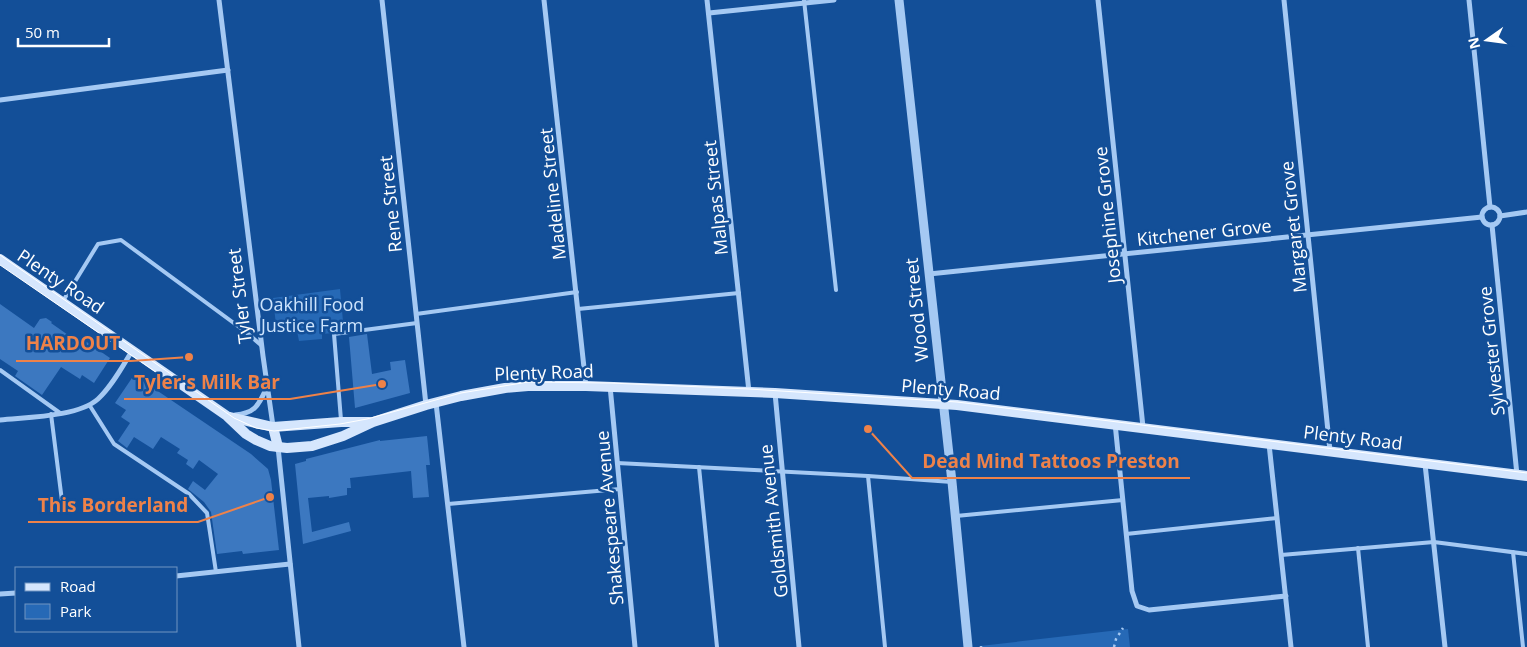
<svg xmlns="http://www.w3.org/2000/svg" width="1527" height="647" viewBox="0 0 1527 647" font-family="'Open Sans',sans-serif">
  <rect width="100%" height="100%" fill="#134f98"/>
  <g fill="#2669b6">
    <polygon points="340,289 344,332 322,334 322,339 299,341 297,331 277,334 273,298"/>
    <polygon points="1128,629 1130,647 980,647 980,646"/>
  </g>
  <g fill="#3c78c0">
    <polygon points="0,304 34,328 40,319 46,318 52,322 51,323 78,342 81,338 110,358 94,383 82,375 80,379 61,367 42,395 15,376 18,371 0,359"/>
    <polygon points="367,334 372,374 391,370 390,362 405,360 410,393 355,408 349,337"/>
    <polygon points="134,375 251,454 268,469 271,480 279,550 243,554 242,551 217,554 211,512 204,502 188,489 193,481 205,490 218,474 199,460 193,469 186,464 188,460 177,453 180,449 161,437 153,449 134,437 127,448 118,441 130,423 121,417 126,410 115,403"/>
    <polygon points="427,436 430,465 426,465 429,497 413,498 411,471 350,478 351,488 347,488 347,495 329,498 329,496 308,498 312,532 349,522 351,531 303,544 295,464 306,461 306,459 380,440 380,441"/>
  </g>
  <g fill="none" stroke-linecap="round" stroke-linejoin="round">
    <g stroke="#a5c9f3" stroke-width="2.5" stroke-dasharray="2.5 4" stroke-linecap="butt">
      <polyline points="981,646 981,647"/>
      <polyline points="1114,647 1116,639 1123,628"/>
    </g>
    <g stroke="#a5c9f3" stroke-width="4">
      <polyline points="804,0 836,290"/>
      <polyline points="63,301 98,244 121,240 246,332 262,346"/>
      <polyline points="578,309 739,293"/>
      <polyline points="416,314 577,292"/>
      <polyline points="0,370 60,413"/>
      <polyline points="90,406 114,444 189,494 207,513 216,572"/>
      <polyline points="51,414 62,501"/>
      <polyline points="341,420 334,334 417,323"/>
      <polyline points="617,463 868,476 952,482"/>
      <polyline points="699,467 717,647"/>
      <polyline points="868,476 885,647"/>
      <polyline points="448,504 620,489"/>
      <polyline points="956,516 1123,500"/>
      <polyline points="1126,534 1277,518"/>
      <polyline points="1358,548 1368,647"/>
      <polyline points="1513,552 1523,647"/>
      <polyline points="1281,555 1434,542 1527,554"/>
    </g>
    <g stroke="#a5c9f3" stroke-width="5">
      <polyline points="219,0 263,356 273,426"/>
      <polyline points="382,0 426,405"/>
      <polyline points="544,0 586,386"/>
      <polyline points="707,0 749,392"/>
      <polyline points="1098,0 1143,427"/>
      <polyline points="1284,0 1330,451"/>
      <polyline points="1469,0 1490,207"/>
      <polyline points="709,13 834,0"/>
      <polyline points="0,100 228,70"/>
      <circle cx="1491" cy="216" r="9"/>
      <polyline points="1500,216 1527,212"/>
      <polyline points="1492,225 1517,475"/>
      <polyline points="929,274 1482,217"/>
      <polyline points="610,386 635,647"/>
      <polyline points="775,393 799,647"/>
      <polyline points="436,403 464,647"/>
      <path d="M235,415C254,413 258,407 266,389"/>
      <path d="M0,420C27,417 78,417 98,399C112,386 122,367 132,351"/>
      <polyline points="1115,423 1132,591 1137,606 1149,610 1286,596"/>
      <polyline points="1269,444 1291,647"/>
      <polyline points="278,447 299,647"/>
      <polyline points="1425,464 1445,647"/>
      <polyline points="176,576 290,564"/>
      <polyline points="0,594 16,593"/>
    </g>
    <polyline stroke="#a5c9f3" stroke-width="9" points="899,0 952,482 968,647"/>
    <g stroke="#d5e6fd" stroke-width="10">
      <polyline points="0,259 227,416 246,434 256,440 270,446 287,448 312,446 343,436 373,422 426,405 461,396 505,388 528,386 586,386 775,393 957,405 1527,476"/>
      <polyline points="230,417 273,427 341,422 369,422"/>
      <polyline points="273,427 278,447"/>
    </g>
    <g stroke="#fff" stroke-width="1">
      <polyline points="0,255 234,418 256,428 274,431 340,424 367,419 461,393 528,382 610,383 749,389 957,402 1527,473"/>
      <polyline points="0,265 166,379"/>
    </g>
  </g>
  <g text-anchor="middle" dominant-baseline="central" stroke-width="5" stroke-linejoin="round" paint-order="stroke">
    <g font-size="18" fill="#fff" stroke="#134f98">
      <text transform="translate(552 194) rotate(-96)">Madeline Street</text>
      <text transform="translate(715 198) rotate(-96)">Malpas Street</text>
      <text transform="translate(390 204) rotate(-96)">Rene Street</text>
      <text transform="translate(1107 215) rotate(-96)">Josephine Grove</text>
      <text transform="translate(1293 227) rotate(-96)">Margaret Grove</text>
      <text transform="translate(1204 232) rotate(-6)">Kitchener Grove</text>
      <text transform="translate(61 281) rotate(34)">Plenty Road</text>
      <text transform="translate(239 296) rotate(-97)">Tyler Street</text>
      <text transform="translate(916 310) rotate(-96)">Wood Street</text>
      <text transform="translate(1491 351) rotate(-96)">Sylvester Grove</text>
      <text transform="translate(544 372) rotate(-2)">Plenty Road</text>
      <text transform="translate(951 389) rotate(5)">Plenty Road</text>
      <text transform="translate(1353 437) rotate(7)">Plenty Road</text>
      <text transform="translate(609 518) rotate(-95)">Shakespeare Avenue</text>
      <text transform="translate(773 521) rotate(-96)">Goldsmith Avenue</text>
    </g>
    <g font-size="18" fill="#cde4fd" stroke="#134f98">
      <text x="312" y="304">Oakhill Food<tspan x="312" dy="21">Justice Farm</tspan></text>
    </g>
  </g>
  <path fill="none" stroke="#ee8249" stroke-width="2" d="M189 357L131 361H16M382 384L290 399H124M868 429L912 478H1190M270 497L198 522H28"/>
  <g fill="#ee8249" stroke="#134f98" stroke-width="2">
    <circle cx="189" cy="357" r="5"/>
    <circle cx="382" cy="384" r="5"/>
    <circle cx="868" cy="429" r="5"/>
    <circle cx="270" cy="497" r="5"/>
  </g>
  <g font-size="19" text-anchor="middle" font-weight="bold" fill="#ee8249" stroke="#134f98" stroke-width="5" stroke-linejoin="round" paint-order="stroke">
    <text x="73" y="350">HARDOUT</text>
    <text x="207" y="389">Tyler's Milk Bar</text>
    <text x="1051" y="468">Dead Mind Tattoos Preston</text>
    <text x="113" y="512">This Borderland</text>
  </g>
  <rect x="15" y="567" width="162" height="65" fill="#134f98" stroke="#7195c1"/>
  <rect x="25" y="583" width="25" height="8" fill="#d5e6fd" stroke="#7195c1"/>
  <text x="60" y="592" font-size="15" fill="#ffffff">Road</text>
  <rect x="25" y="604" width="25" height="15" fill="#2669b6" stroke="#7195c1"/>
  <text x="60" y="617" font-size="15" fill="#ffffff">Park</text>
  <g transform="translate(1487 40) rotate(256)" stroke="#134f98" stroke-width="4" paint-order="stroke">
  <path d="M0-4L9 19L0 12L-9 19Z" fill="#ffffff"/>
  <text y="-8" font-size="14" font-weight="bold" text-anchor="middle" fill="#ffffff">N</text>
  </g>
  <path d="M18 38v8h91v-8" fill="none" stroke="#ffffff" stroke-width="2.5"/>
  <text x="25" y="38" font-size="15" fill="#ffffff" stroke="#134f98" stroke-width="4" paint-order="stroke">50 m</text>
</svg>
